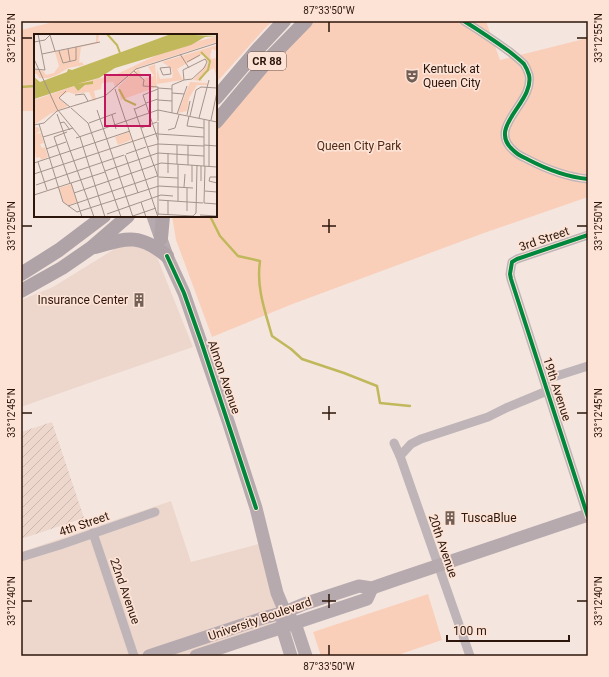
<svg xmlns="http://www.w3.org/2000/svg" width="609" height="677" viewBox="0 0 609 677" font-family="Roboto,sans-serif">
  <defs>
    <pattern id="industrial-furrows" width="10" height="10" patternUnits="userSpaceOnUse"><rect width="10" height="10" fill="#edd7cd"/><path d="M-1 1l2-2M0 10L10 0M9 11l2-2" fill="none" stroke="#cbb8af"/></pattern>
  </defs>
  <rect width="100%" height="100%" fill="#f4e6df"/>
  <g fill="#edd7cd">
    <polygon points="135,244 155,252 193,347 89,383 21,407 21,300 53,287 116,248"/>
    <polygon points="171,501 191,562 270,541 294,632 203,656 21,656 21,552"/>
  </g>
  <polygon fill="url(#industrial-furrows)" points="52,422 84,518 21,539 21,432"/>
  <g fill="#f9cfba">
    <polygon points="57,21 273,21 266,27 216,83 216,35 35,35 35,111 21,111 21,30"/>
    <polygon points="306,21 486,21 500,60 588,38 588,197 484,233 290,305 212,337 176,240 172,216 216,216 216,122"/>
    <polygon points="428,594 442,640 395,656 321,656 313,632"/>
  </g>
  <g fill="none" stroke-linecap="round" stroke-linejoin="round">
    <g stroke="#c0b85b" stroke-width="2.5">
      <polyline points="21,87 35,86"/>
      <path d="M210,216L220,236L238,256L260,261C256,287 265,311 272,336L291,349L302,359L344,373L377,386L380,403L410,406"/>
    </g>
    <g stroke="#bfb5b8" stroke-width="9">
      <path d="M464,21C480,31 495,41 510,52C515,56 520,60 524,64C526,67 528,72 529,75C535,103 485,127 514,151C518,155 523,157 527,159C546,169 567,177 588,179"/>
      <polyline points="588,235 517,259 512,262 510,274 511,279 588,517"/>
      <polyline points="544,380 588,366"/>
      <polyline points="394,443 400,456 470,656"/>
      <polyline points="400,456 411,444 421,439 488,417 506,408 547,391"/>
      <polyline points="93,533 134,656"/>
      <polyline points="21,557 60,545 155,512"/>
    </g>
    <g stroke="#b6aaaf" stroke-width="13">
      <polyline points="153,216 167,256 184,293 228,421 256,508 277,593 285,612 295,623 306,656"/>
      <polyline points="283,620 282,627 291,656"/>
      <polyline points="149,656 263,618 285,612 304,604 359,586 372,588 395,580 588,515"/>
      <polyline points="196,656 367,599 372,588"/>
    </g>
    <g stroke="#afa3a7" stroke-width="14">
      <polyline points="216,98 257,50 284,21"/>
      <polyline points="216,122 268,60 306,21"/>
      <polyline points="161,238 163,216"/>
      <path d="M95,247C127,238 139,233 167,256"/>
      <polyline points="21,274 59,250 104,216"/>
      <polyline points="21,291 62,268 91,248 128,216"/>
    </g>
    <defs>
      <g id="cycleway">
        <path d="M464,21C480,31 495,41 510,52C515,56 520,60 524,64C526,67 528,72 529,75C535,103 485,127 514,151C518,155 523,157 527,159C546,169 567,177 588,179"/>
        <polyline points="588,235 517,259 512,262 510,274 511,279 588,517"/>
        <polyline points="167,256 184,293 202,344 256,508"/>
      </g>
    </defs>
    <use href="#cycleway" stroke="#fde3d6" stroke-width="6"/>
    <use href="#cycleway" stroke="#00873e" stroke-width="4"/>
  </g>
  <path fill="none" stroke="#2c160b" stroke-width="1.5" d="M329,22V32M22,38H32M577,38H587M329,219V233M22,226H32M322,226H336M577,226H587M329,406V420M22,413H32M322,413H336M577,413H587M329,594V608M22,601H32M322,601H336M577,601H587M329,645V655"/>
  <defs>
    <symbol id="theatre-bare" viewBox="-9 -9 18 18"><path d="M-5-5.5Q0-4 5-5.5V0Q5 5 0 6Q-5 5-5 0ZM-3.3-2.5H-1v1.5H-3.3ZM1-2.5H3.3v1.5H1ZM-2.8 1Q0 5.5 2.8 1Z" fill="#725f55" stroke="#fde3d6" stroke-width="2.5" paint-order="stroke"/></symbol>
    <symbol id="building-bare" viewBox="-9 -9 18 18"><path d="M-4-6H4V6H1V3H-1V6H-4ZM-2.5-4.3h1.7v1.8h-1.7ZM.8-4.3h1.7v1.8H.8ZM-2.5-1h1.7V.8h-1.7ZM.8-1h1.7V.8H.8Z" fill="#725f55" stroke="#fde3d6" stroke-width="2.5" paint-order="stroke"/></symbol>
  </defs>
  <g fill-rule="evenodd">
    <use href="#theatre-bare" x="402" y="66" width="20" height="20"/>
    <use href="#building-bare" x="129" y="290" width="20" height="20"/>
    <use href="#building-bare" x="440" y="508" width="20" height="20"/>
  </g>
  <g text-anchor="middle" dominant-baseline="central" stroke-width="3.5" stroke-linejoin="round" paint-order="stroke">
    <rect fill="#fde3d6" stroke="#6b5448" stroke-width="1" x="248" y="52" width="38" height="18" rx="3"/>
    <g font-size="11" font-weight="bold" fill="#2c160b">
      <text x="267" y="61">CR 88</text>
    </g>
    <g font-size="12" fill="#2c160b" stroke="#fde3d6" text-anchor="start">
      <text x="423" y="69">Kentuck at<tspan x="423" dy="14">Queen City</tspan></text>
      <text x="128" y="300" text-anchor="end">Insurance Center</text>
      <text x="461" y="518">TuscaBlue</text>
    </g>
    <g font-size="12" fill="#532b15" stroke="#fde3d6">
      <text x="359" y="146">Queen City Park</text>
    </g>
    <g font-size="12" fill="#2c160b" stroke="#fde3d6">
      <text transform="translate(544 239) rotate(-19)">3rd Street</text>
      <text transform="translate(224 377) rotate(71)">Almon Avenue</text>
      <text transform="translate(557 389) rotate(72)">19th Avenue</text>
      <text transform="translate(84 524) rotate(-19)">4th Street</text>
      <text transform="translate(443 546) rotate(71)">20th Avenue</text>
      <text transform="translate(125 591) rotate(71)">22nd Avenue</text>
      <text transform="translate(260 619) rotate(-19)">University Boulevard</text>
    </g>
  </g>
  <g transform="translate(34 34)">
    <rect width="183" height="183" fill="#f4e6df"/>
    <path d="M183,11V17L178,15L176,22L177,25L183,24V45L180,34L170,40L166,44L168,47L159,46L174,29L169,20L143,35L149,46L123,50V35L126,45L138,44L139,39L137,34L128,28ZM48,28L50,31L34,34L23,41L26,34ZM156,48L173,49V51H163L155,64L153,77L144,79ZM0,92L5,94L6,97L2,100L7,99L8,103L0,112Z" fill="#f9cfba"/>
    <path d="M37,150L43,168L35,171L30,169L25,154Z" fill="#f9cfba"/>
    <path d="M62,0H65L64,9L47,13L45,29L26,34L23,41L14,44H5L3,40H0V35L9,37L12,41L20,39L25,32L21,18L62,8ZM183,2V8L105,33L81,53L79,48L68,49L67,55L60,57L62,66L59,67L55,58L40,60L34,58L24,64L34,72L16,80L0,91V66L40,52L44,57L51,51L58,49L43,50L83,40L136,15ZM121,30L123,53L87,66L84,53L94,43L105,35L108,45L120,42L114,33ZM95,98L97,106L84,111L81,103ZM8,103L10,109L6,110L8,114L11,113L14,123L7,126L6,123L2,124L0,112Z" fill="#f9cfba"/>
    <path d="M137,0L183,2L171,3L157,11L81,34L65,44L43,50L59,47V50L51,51L44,57L40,52L0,65V43L6,48L33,38L34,35L38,36Z" fill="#c0b85b"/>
    <path fill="none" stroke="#c0b85b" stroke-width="2" d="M73,0L83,11L86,19M165,46L174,36L176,27L167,18M85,55L91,66L102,71"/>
    <path fill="none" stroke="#a4938a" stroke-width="1" d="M16,1L21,17M0,8L11,6L17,0M34,15L36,27M25,17L29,29L42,26V13M8,20L66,8M146,20L155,34M0,25L23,75L46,103L71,183M171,25L173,28L170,34L158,45L150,46L149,36ZM153,28L166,21M136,33L137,40L129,41L126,34ZM0,35L11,36L4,0M100,37L110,46L109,52L124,53V87M124,54L138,55M81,55L92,88M124,55L109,61L124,106M32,57L25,64L36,73M138,59L150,60M41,61L50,60L54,67M124,66L138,67M112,69L124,65M37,74L54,89L87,183M100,74L120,132M101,75L112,70M63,76L99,183M138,79V51L150,46M23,80L60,183M143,80L153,52M78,81L82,95M153,81L156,67M155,82L153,92L170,94M156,82L162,56L167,53L183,54M165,84L175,46M170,86V132M177,86L183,58M92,87L124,183M175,87V132M26,89L30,88L36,96M55,89L82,79M5,90L29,168L43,178L125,152M0,91L10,89L23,77L71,62L102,35L183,9M107,94L123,88M134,96L141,94L145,81M33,98L20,103L36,149M124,100L170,103M9,103L39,94M42,104L124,76L183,88M143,111V130M170,111L183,112M113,113L124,110L170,112M12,115L32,108M124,119L170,122M92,120L112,113M91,121L104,159M4,128L13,156M0,129L96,97M120,131L124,143M154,131V111M71,137L124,119M134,139V119M0,140L124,99M125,143L144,144M183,143H176L175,147L183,149M22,144L90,121M167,147V132M158,148V131M37,149L48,183M2,151L22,144M125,152L159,154M150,153L151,140M171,157L183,158M40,159L127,129L183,133M0,161L71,138M127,161L139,162M125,166L169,169M144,167V130M107,168L112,183M170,169L171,132M170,169L183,170M34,172L123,142M153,177V154M73,180L127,161M124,180L159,182L162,179L163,131M134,180V167M124,181V88M166,181L183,182M96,183L122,174"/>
    <path fill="#c2185b" fill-opacity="0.15" stroke="#c2185b" stroke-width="2" d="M71,41H116V92H71Z"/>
    <rect width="183" height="183" fill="none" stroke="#2c160b" stroke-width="2"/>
  </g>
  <rect width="609" height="677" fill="none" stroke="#fde3d6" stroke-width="44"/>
  <path d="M447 635v6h122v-6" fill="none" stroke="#2c160b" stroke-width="2"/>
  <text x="453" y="635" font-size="12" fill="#2c160b" stroke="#fde3d6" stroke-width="3" paint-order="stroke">100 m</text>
  <rect x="22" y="22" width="565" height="633" fill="none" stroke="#2c160b" stroke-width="1.5"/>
  <g font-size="10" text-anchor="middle" fill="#2c160b">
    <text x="329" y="14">87°33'50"W</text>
    <text transform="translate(11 38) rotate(-90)" y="4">33°12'55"N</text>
    <text transform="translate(598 38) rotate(-90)" y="4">33°12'55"N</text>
    <text transform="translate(11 226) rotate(-90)" y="4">33°12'50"N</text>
    <text transform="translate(598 226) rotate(-90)" y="4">33°12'50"N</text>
    <text transform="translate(11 413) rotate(-90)" y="4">33°12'45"N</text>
    <text transform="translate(598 413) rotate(-90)" y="4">33°12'45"N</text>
    <text transform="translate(11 601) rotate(-90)" y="4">33°12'40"N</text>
    <text transform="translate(598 601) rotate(-90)" y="4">33°12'40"N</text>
    <text x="329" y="670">87°33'50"W</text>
  </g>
</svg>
